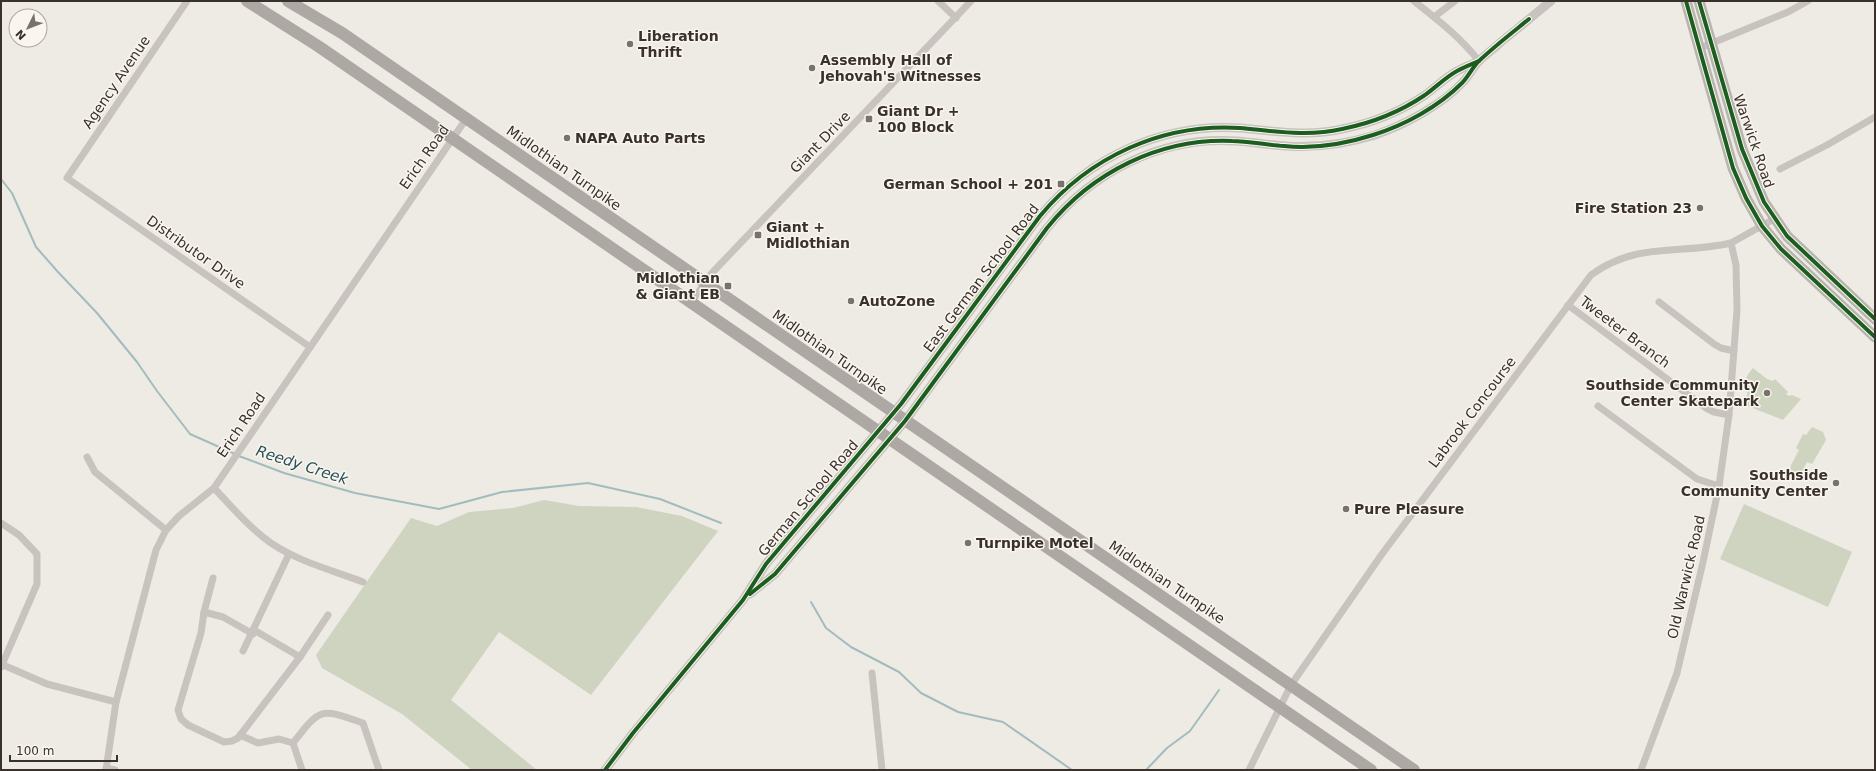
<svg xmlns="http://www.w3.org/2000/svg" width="1876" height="771" viewBox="0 0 1876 771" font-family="'DejaVu Sans',sans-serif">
  <rect width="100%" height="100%" fill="#eeebe5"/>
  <g fill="#ced4c0">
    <path d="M1753,368L1767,379L1773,381L1775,379L1788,392L1786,394L1789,396L1792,395L1801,399L1783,420L1745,405L1748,389C1743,381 1747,375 1753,368Z"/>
    <polygon points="1812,427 1823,432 1826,440 1812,464 1807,462 1799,479 1790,474 1791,465 1799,450 1796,448 1803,434 1806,435"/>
    <polygon points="544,500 579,506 636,507 682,516 718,531 591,695 499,632 451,700 537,770 472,770 402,714 322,668 316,655 411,518 437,526 469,512 513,508"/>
    <polygon points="1744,504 1852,552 1828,607 1720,559"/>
  </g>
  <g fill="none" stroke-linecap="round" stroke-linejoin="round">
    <g stroke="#a2bcbe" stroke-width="2">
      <polyline points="1,179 12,193 36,247 58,272 97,313 137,362 157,391 190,434 235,454"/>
      <polyline points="239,456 284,473 355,493 439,509 502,492 588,483 660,499 721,523"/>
      <polyline points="811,602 826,628 851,647 899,672 921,693 958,712 1003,722 1072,770"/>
      <polyline points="1146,770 1167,748 1190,731 1219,690"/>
    </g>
    <g stroke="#c8c3be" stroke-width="7">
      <polyline points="187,1 67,178 310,347"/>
      <polyline points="938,1 956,18"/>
      <path d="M1414,1C1438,20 1460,37 1479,61"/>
      <polyline points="1434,17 1455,1"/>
      <polyline points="1700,48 1788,12 1808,1"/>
      <polyline points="1780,169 1827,145 1875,117"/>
      <polyline points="1659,302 1714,344 1721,348 1734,351"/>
      <polyline points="691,303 711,274 971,1"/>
      <polyline points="1568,305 1706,408 1714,412 1729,415"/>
      <polyline points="1598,406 1697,479 1719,486"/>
      <polyline points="87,457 95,472 166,530"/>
      <path d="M214,488C230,505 245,523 263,537C289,559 332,570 363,582"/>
      <polyline points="1,523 19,535 37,554 37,584 1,667"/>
      <polyline points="204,612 213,578"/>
      <polyline points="253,634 223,617 204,612 201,633 178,710 181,719 188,725 224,742 232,741 238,738 300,657 254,630"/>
      <polyline points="243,651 289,554"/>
      <polyline points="300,657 328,615"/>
      <polyline points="1,664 47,684 116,702"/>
      <polyline points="872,673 882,770"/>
      <polyline points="240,735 258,743 279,739 293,743"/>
      <polyline points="106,768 115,770"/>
      <polyline points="106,770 116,702 156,550 166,530 179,516 214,488 466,119"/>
      <path d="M302,770L293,743C321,707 320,708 363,723L379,770"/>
      <path d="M1249,770L1291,685L1382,554L1591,275C1637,241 1680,255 1731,243"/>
      <polyline points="1641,770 1677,673 1703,562 1719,486 1729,415 1737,310 1736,265 1731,243 1774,219"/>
    </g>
    <g stroke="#c8c3be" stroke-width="9">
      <path d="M750,594L775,574L905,421L1047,228C1092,172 1162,136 1235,141C1252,142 1269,145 1286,146C1316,148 1346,144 1375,135C1404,125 1442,105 1463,82C1469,76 1473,67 1479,61C1486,54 1495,48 1502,41C1519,28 1535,14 1551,1"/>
      <path d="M605,770L633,733L743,600L766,564L901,404L1040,216C1089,157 1162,123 1240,128C1274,131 1307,137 1342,129C1372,123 1400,112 1425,95C1436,87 1446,77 1457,71C1464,67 1472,64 1479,61"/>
    </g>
    <g stroke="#b8b4ae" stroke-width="11">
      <polyline points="1686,1 1733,168 1746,198 1762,226 1781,249 1875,337"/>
      <polyline points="1699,1 1742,149 1764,202 1787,236 1875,319"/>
    </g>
    <g stroke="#ada8a3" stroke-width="12">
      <polyline points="247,1 318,46 1371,770"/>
      <polyline points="288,1 342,33 1414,770"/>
    </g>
    <defs>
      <g id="cycleway">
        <polyline points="1686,1 1733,168 1746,198 1762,226 1781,249 1875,337"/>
        <polyline points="1699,1 1742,149 1764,202 1787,236 1875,319"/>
        <path d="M750,594L775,574L905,421L1047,228C1092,172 1160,138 1232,141C1249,141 1266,145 1284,146C1314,149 1345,144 1373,135C1405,125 1438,107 1462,83C1469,76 1473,66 1480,60C1496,45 1513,32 1529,19"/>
        <path d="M605,770L633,733L743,600L766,564L901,404L1040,216C1089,157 1162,123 1240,128C1274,131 1307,137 1342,129C1372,123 1400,112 1425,95C1436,87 1446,77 1457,71C1464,67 1472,64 1479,61"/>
      </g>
    </defs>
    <use href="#cycleway" stroke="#faf5ee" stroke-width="6"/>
    <use href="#cycleway" stroke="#1b5e20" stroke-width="4"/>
  </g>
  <g fill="#78726d" stroke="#faf5ee" stroke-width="1.5">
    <circle cx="630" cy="44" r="4"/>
    <circle cx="812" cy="68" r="4"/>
    <rect x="865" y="115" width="8" height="8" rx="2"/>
    <circle cx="567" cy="138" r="4"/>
    <rect x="1057" y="180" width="8" height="8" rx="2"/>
    <circle cx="1700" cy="208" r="4"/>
    <rect x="754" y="231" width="8" height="8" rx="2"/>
    <rect x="724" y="282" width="8" height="8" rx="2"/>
    <circle cx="851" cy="301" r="4"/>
    <circle cx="1767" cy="393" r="4"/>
    <circle cx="1836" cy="483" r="4"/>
    <circle cx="1346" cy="509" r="4"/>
    <circle cx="968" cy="543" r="4"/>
  </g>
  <g text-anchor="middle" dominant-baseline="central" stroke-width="3" stroke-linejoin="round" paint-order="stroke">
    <g font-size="14" font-weight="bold" fill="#39312c" stroke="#faf5ee" text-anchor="start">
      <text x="638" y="36">Liberation<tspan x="638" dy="16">Thrift</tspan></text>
      <text x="820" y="60">Assembly Hall of<tspan x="820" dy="16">Jehovah's Witnesses</tspan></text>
      <text x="877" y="111">Giant Dr +<tspan x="877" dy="16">100 Block</tspan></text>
      <text x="575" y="138">NAPA Auto Parts</text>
      <text x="1053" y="184" text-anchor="end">German School + 201</text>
      <text x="1692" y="208" text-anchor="end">Fire Station 23</text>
      <text x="766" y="227">Giant +<tspan x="766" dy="16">Midlothian</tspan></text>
      <text x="720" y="278" text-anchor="end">Midlothian<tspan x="720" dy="16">&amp; Giant EB</tspan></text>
      <text x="859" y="301">AutoZone</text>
      <text x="1759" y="385" text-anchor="end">Southside Community<tspan x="1759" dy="16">Center Skatepark</tspan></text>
      <text x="1828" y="475" text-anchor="end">Southside<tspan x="1828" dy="16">Community Center</tspan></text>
      <text x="1354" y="509">Pure Pleasure</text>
      <text x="976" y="543">Turnpike Motel</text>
    </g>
    <g font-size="14" fill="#39312c" stroke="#faf5ee">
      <text transform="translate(116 82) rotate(-56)">Agency Avenue</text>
      <text transform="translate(1754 141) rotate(71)">Warwick Road</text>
      <text transform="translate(820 142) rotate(-46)">Giant Drive</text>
      <text transform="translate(424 157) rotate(-55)">Erich Road</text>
      <text transform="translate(564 168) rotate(35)">Midlothian Turnpike</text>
      <text transform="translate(196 252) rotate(35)">Distributor Drive</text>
      <text transform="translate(981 278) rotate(-53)">East German School Road</text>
      <text transform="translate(1625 332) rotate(37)">Tweeter Branch</text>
      <text transform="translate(830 352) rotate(35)">Midlothian Turnpike</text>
      <text transform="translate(1472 412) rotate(-53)">Labrook Concourse</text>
      <text transform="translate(241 425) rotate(-56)">Erich Road</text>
      <text transform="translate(808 498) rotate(-50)">German School Road</text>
      <text transform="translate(1686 577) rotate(-77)">Old Warwick Road</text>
      <text transform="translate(1167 582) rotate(34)">Midlothian Turnpike</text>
    </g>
    <g font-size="15" font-style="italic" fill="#235159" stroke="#faf5ee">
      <text transform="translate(302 465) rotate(18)">Reedy Creek</text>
    </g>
  </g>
  <rect width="1876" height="771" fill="none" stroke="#39312c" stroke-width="4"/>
  <g transform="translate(28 28) rotate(227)"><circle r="19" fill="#faf5ee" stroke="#ada7a0"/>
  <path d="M0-3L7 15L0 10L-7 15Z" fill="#78726d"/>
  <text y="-6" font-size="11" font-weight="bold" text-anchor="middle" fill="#39312c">N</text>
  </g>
  <path d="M10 755v6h107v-6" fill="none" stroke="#39312c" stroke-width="2"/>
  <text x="16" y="755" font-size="12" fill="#39312c" stroke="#faf5ee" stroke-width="3" paint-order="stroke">100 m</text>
</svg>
